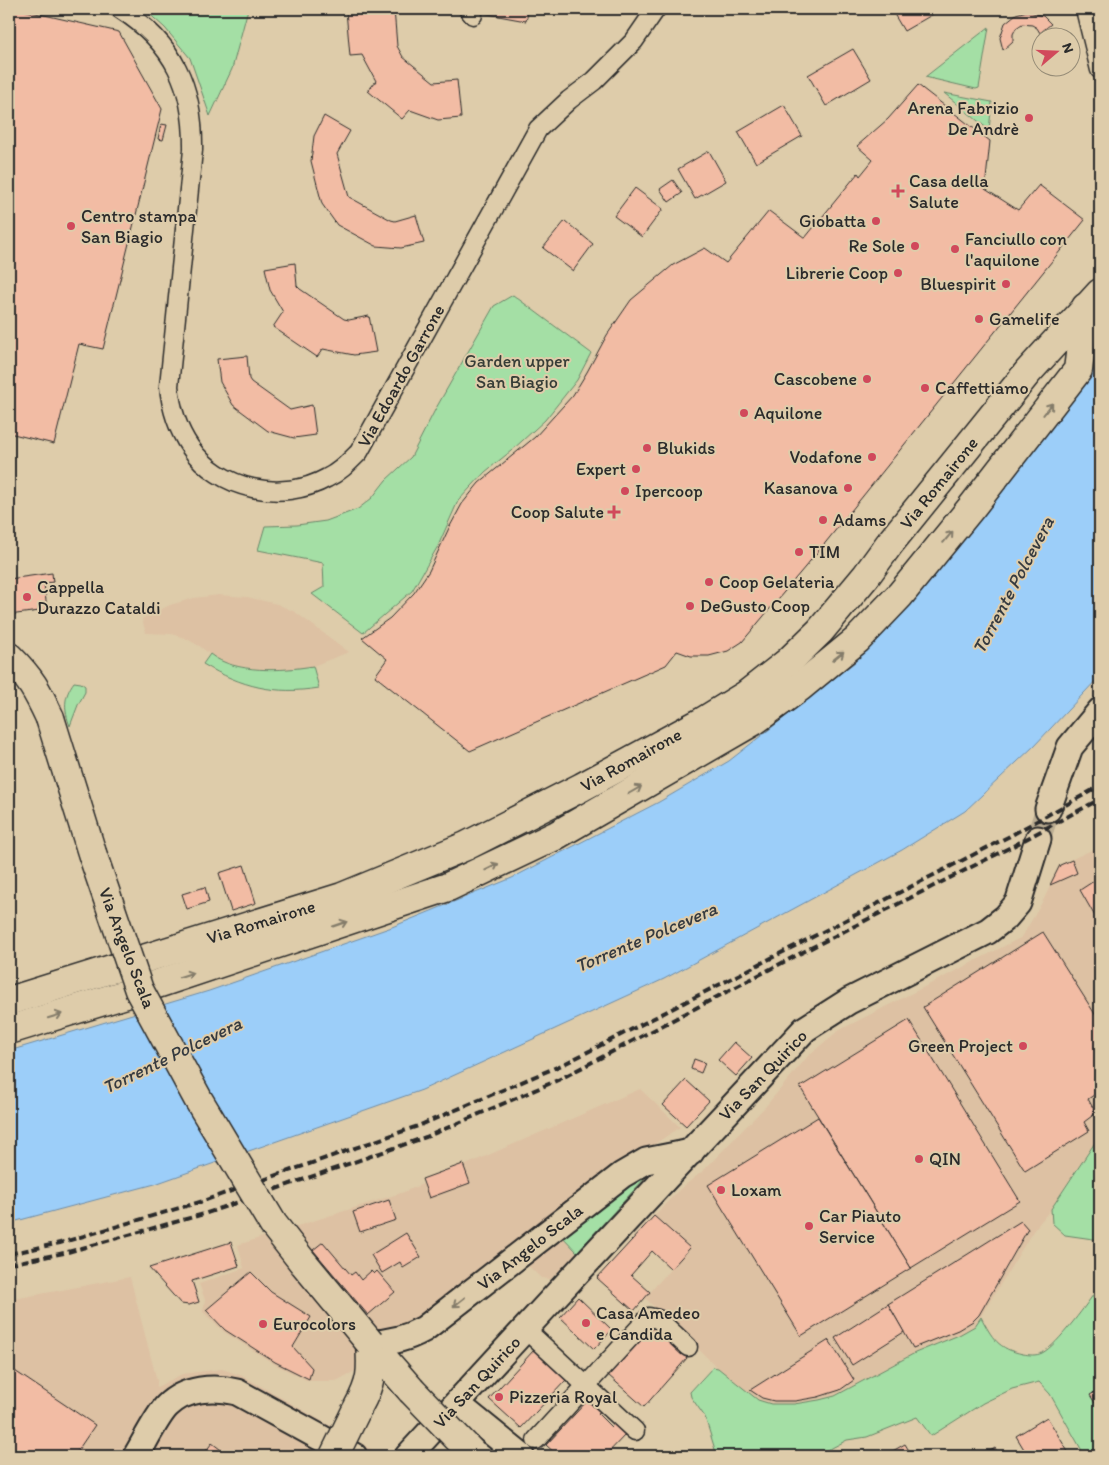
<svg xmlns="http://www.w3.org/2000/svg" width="1109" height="1465" viewBox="0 0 1109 1465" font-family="Itim,sans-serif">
  <rect width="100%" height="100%" fill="#deccaa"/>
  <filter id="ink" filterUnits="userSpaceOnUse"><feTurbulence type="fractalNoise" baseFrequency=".02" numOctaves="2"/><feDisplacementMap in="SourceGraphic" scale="10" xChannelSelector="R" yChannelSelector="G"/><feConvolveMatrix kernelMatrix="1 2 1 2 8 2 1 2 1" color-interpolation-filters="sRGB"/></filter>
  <g filter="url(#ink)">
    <g fill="#ddc1a3">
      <polygon points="219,595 247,597 277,604 295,612 349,652 313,666 297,669 273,670 248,668 229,664 213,657 201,647 185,638 172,634 146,633 142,619 170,605 194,598"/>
      <polygon points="1100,846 1100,1135 1051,1209 1033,1231 975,1326 959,1335 915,1353 835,1396 794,1404 771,1404 757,1400 718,1368 645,1298 689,1248 654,1216 680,1189 703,1171 765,1107 809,1055 838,1031 1022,937 1044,899 1060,865"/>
      <polygon points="640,1089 680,1127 612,1173 552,1226 577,1252 551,1279 541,1278 517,1255 404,1345 336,1381 308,1381 274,1364 224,1332 203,1312 205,1300 199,1284 244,1268 238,1245 404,1192"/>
      <polygon points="130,1277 157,1381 157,1387 182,1374 222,1369 243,1376 383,1456 9,1456 9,1300"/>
    </g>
    <g fill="#a4dfa5" stroke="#688568">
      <polygon points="144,9 248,9 232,69 210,116 190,58 165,28"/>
      <polygon points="989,27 979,88 976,89 925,77"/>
      <polygon points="944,93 992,102 989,130"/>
      <polygon points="513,295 591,353 577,380 545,420 511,451 485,472 458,501 438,546 412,591 363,633 312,594 324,587 323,563 258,550 265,526 297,525 326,521 358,509 372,498 386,480 411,457 435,410 494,306"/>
      <path d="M210,654C235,674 283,671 313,666L319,688C275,695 242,687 203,664Z"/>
      <path d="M74,682L81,683L85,686V692L78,705L70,726C64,710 63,697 74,682Z"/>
      <polygon points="1100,1135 1100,1240 1065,1235 1052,1223 1051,1209"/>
      <polygon points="645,1174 646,1177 577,1252 562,1236 633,1176"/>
      <path d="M1100,1285V1447L1085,1456L1050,1394L1039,1382L1012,1389L983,1403L931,1436L917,1417L867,1437L847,1440L830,1449L799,1456H717L705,1417L691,1397L690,1392L713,1367L718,1368L758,1400L771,1404H794L819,1400L835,1396L915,1353L959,1335L975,1326L981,1317C992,1338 998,1349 1023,1354C1029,1355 1036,1356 1042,1353C1057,1346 1090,1300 1100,1285Z"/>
    </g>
    <polygon fill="#9ccef9" stroke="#6f8da7" points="1100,362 1100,676 1034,746 965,811 902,850 664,979 422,1090 155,1184 9,1223 9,1051 209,991 392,927 512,878 659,802 729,761 855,662 951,551"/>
    <g fill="#f2bca4" stroke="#2b2b2b">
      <polygon points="9,9 18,9 119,32 162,109 103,349 79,344 54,444 9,433"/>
      <polygon points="363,9 394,9 397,46 403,57 434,82 457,80 461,118 438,120 410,110 402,119 368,91 376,81 362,55 350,56 346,11 363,11"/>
      <polygon points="483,9 529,9 526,21 482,13"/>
      <polygon points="891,9 942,9 904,31"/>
      <polygon points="1027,11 1043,16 1051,24 1040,33 1037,28 1032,25 1022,24 1016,28 1013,34 1013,41 1003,50 1000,38 1005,23 1016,14"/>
      <polygon points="853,49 871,79 826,106 808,75"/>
      <polygon points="918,85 990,141 985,189 1018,210 1039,185 1085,220 826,542 742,642 728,651 709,656 691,656 677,651 666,665 470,751 375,676 387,659 362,638 390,618 414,593 429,571 449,528 462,504 479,483 535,437 573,395 587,372 607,335 631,300 673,265 705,248 726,263 769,211 805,238 858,173 860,176 873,160 857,146 888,119"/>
      <polygon points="784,105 802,136 756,163 738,132"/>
      <polygon points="324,116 350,131 337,154 349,197 391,220 395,221 416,215 424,243 401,248 376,246 337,225 322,204 311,161 314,136"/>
      <polygon points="161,124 167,125 163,140 158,139"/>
      <polygon points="709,151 726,181 695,199 678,169"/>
      <polygon points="673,180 682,193 669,202 660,189"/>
      <polygon points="635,188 663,209 642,237 614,216"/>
      <polygon points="565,221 593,244 573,271 543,248"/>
      <polygon points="295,263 297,286 300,289 344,319 349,320 369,316 376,352 354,355 323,349 317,357 273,327 283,312 270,290 265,268"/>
      <polygon points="247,356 249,379 251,382 290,410 312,405 316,435 294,438 268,431 233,405 220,382 217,359"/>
      <polygon points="52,573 53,582 44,583 47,610 9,615 9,579"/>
      <polygon points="1072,860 1077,873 1050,885 1060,865"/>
      <polygon points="244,865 256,903 231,911 219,873"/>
      <polygon points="1100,877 1100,925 1080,890"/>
      <polygon points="205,887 209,902 187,909 182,894"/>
      <polygon points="1043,932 1100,1022 1100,1091 1088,1099 1096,1113 1084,1122 1089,1131 1025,1171 923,1007"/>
      <polygon points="909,1020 1020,1201 911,1268 800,1087"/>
      <polygon points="734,1042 752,1058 736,1076 718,1060"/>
      <polygon points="694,1059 705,1063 701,1073 691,1069"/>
      <polygon points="686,1080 709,1101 686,1126 663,1105"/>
      <polygon points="818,1117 911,1268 801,1336 708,1185"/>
      <polygon points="463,1164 470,1183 429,1198 422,1179"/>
      <polygon points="389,1200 396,1220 360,1232 353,1212"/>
      <polygon points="654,1216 690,1248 671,1269 652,1251 631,1275 650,1292 634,1311 597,1278"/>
      <polygon points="1021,1221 1028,1229 979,1315 973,1321 958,1330 913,1348 888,1304"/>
      <polygon points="406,1233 421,1257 403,1268 400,1262 382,1273 371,1255"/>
      <polygon points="231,1242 239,1266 192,1281 199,1302 189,1305 181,1304 149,1268"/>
      <polygon points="323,1242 351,1275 355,1272 361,1280 371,1271 374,1274 377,1271 395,1292 368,1315 313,1250"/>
      <polygon points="251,1272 271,1292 311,1317 293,1347 312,1368 309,1379 275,1362 225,1330 206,1310"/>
      <polygon points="578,1297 612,1330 594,1349 560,1317"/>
      <polygon points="888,1304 904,1332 852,1365 835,1338"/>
      <polygon points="651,1326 687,1358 644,1407 608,1375"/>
      <polygon points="829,1340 854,1380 840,1390 818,1397 795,1401 774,1401 762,1398 750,1390"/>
      <polygon points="534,1350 566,1380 521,1428 489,1399"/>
      <polygon points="9,1367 95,1425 74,1456 9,1456"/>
      <polygon points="1100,1389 1100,1411 1090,1395"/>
      <polygon points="589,1399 602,1411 598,1414 611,1427 615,1423 626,1434 605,1456 567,1456 561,1451 557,1455 546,1445"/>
      <polygon points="1047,1417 1070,1455 1067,1456 1028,1456 1016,1436"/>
      <polygon points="212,1443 229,1456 202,1456"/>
      <polygon points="905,1444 911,1454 917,1450 921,1456 884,1456"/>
      <polygon points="995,1448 1000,1456 982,1456"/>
    </g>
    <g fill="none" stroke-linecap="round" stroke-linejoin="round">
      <polyline stroke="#baac91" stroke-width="25" stroke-dasharray="25 12" stroke-linecap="butt" points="1038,839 1048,809"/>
      <defs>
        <g id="street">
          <path d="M120,9C174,43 194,87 193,150L169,386C171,408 177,428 190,447C219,490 282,503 327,478C340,472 349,462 359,452L538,129L569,100L594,81L634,41L656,9"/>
          <polyline points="468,9 473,15"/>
          <polyline points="1085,9 1100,70"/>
          <polyline points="525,1329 635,1431"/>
          <polyline points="536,1440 649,1317 658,1319 688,1347"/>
        </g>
        <g id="secondary">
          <polyline points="1048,809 1070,747 1100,711"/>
          <path d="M370,1343C390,1343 406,1339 424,1329L622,1175L646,1161L691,1152"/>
          <polyline points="457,1404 521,1456"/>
          <path d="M136,1456C144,1443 157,1416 167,1406C185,1388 214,1386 237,1392L354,1456"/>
          <polyline points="408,1456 560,1291 805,1029 849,1001 988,931 1006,917 1018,903 1038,839"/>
        </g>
        <g id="primary">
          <path d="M9,657C31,679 37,690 50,718"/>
          <polyline points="9,1001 342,897 466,846 582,787 702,722 746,695 788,662 820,631 866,576 890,543 1028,372 1100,293"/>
          <polyline points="9,1030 139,990 448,887 555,836 754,721 800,687 857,640 900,595 971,508 1078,370 1086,307"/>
          <polyline points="370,1343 411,1390"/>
          <path d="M358,1407C372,1382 372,1371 370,1343"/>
        </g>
      </defs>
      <use href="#street" stroke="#2b2b2b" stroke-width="21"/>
      <use href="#secondary" stroke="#2b2b2b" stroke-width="29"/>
      <use href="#primary" stroke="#2b2b2b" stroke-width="31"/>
      <use href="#street" stroke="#deccaa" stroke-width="18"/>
      <use href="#secondary" stroke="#deccaa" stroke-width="25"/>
      <use href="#primary" stroke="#deccaa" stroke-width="28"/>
      <g stroke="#2b2b2b" stroke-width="4" stroke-dasharray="8 4" stroke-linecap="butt">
        <polyline points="9,1254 60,1243 200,1202 418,1126 564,1064 1008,837 1100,786"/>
        <polyline points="9,1264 64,1253 204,1214 426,1137 558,1080 801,953 1013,846 1100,799"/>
      </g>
      <defs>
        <g id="primary-bridge">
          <polyline points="50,718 92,853 139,990 198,1099 273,1224 302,1261 370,1343"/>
          <polyline points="411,1390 473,1454"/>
          <polyline points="334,1456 356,1411"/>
        </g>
      </defs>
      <use href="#primary-bridge" stroke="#2b2b2b" stroke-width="31" stroke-linecap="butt"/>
      <use href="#primary-bridge" stroke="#deccaa" stroke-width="28"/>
    </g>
    <defs><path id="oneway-shaft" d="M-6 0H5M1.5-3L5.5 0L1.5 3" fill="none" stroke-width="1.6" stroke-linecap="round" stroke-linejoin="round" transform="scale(1.25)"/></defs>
    <g stroke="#847c6a">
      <use href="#oneway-shaft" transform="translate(1048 409) rotate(-52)"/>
      <use href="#oneway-shaft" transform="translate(948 537) rotate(-50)"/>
      <use href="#oneway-shaft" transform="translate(838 656) rotate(-39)"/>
      <use href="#oneway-shaft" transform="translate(635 790) rotate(-30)"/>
      <use href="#oneway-shaft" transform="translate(492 867) rotate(-26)"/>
      <use href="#oneway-shaft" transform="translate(340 924) rotate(-19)"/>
      <use href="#oneway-shaft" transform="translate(186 975) rotate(-18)"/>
      <use href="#oneway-shaft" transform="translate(55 1016) rotate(-17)"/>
      <use href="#oneway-shaft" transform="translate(459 1302) rotate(142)"/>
    </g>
  </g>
  <g fill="#d1495b" stroke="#deccaa" stroke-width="2">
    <circle cx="1029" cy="118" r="5"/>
    <path d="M895.5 183.5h5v5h5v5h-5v5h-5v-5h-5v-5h5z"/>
    <circle cx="876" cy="221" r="5"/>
    <circle cx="71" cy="226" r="5"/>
    <circle cx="915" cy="246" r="5"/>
    <circle cx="955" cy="249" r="5"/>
    <circle cx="898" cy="273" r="5"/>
    <circle cx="1006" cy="284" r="5"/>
    <circle cx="979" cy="319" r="5"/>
    <circle cx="867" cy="379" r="5"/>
    <circle cx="925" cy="388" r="5"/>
    <circle cx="744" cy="413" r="5"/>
    <circle cx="647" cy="448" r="5"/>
    <circle cx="872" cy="457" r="5"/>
    <circle cx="636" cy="469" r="5"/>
    <circle cx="848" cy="488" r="5"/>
    <circle cx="625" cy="491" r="5"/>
    <path d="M611.5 504.5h5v5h5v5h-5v5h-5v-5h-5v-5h5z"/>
    <circle cx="823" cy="520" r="5"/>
    <circle cx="799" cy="552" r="5"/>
    <circle cx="709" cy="582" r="5"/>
    <circle cx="27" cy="597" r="5"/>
    <circle cx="690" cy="606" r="5"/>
    <circle cx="1023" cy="1046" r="5"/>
    <circle cx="919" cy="1159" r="5"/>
    <circle cx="721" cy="1190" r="5"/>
    <circle cx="809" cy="1226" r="5"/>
    <circle cx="586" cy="1323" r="5"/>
    <circle cx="263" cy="1324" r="5"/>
    <circle cx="499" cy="1397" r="5"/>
  </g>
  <g text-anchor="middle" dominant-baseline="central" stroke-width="4" stroke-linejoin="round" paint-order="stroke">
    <g font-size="18" fill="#2b2b2b" stroke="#deccaa" text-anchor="start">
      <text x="1019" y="108" text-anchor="end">Arena Fabrizio<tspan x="1019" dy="21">De Andrè</tspan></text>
      <text x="909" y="181">Casa della<tspan x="909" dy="21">Salute</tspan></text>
      <text x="81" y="216">Centro stampa<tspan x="81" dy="21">San Biagio</tspan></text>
      <text x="866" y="221" text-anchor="end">Giobatta</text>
      <text x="965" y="239">Fanciullo con<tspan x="965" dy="21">l'aquilone</tspan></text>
      <text x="905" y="246" text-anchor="end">Re Sole</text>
      <text x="888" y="273" text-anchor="end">Librerie Coop</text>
      <text x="996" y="284" text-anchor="end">Bluespirit</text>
      <text x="989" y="319">Gamelife</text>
      <text x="857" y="379" text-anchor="end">Cascobene</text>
      <text x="935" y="388">Caffettiamo</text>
      <text x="754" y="413">Aquilone</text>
      <text x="657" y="448">Blukids</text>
      <text x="862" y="457" text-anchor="end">Vodafone</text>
      <text x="626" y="469" text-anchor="end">Expert</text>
      <text x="838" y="488" text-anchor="end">Kasanova</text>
      <text x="635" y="491">Ipercoop</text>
      <text x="604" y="512" text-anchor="end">Coop Salute</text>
      <text x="833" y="520">Adams</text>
      <text x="809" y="552">TIM</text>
      <text x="719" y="582">Coop Gelateria</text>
      <text x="37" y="587">Cappella<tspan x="37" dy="21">Durazzo Cataldi</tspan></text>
      <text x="700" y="606">DeGusto Coop</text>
      <text x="1013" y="1046" text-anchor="end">Green Project</text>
      <text x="929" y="1159">QIN</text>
      <text x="731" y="1190">Loxam</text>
      <text x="819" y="1216">Car Piauto<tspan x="819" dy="21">Service</tspan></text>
      <text x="596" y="1313">Casa Amedeo<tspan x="596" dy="21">e Candida</tspan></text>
      <text x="273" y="1324">Eurocolors</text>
      <text x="509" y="1397">Pizzeria Royal</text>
    </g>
    <g font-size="18" fill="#373d37" stroke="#deccaa">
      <text x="517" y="361">Garden upper<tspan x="517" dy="21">San Biagio</tspan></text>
    </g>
    <g font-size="18" fill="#2b2b2b" stroke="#deccaa">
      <text transform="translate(401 376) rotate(-61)">Via Edoardo Garrone</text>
      <text transform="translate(939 483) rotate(-51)">Via Romairone</text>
      <text transform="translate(631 760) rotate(-29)">Via Romairone</text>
      <text transform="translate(261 922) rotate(-17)">Via Romairone</text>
      <text transform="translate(127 948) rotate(69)">Via Angelo Scala</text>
      <text transform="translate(763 1075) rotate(-46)">Via San Quirico</text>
      <text transform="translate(530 1247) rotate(-38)">Via Angelo Scala</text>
      <text transform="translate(477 1382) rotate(-47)">Via San Quirico</text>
    </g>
    <g font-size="19" font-style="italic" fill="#363b40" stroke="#deccaa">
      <text transform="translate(1013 585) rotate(-62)">Torrente Polcevera</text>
      <text transform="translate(646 937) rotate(-23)">Torrente Polcevera</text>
      <text transform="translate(172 1055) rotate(-26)">Torrente Polcevera</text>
    </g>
  </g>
  <rect width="1109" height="1465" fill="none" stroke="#deccaa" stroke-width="30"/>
  <rect x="15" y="15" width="1079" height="1435" fill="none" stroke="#2b2b2b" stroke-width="2" filter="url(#ink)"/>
  <g transform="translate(1056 52) rotate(71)"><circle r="24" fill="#deccaa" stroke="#968c77"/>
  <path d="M0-4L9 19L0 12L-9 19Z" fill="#d1495b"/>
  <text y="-8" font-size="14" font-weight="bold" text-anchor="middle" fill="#2b2b2b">N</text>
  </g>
</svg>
